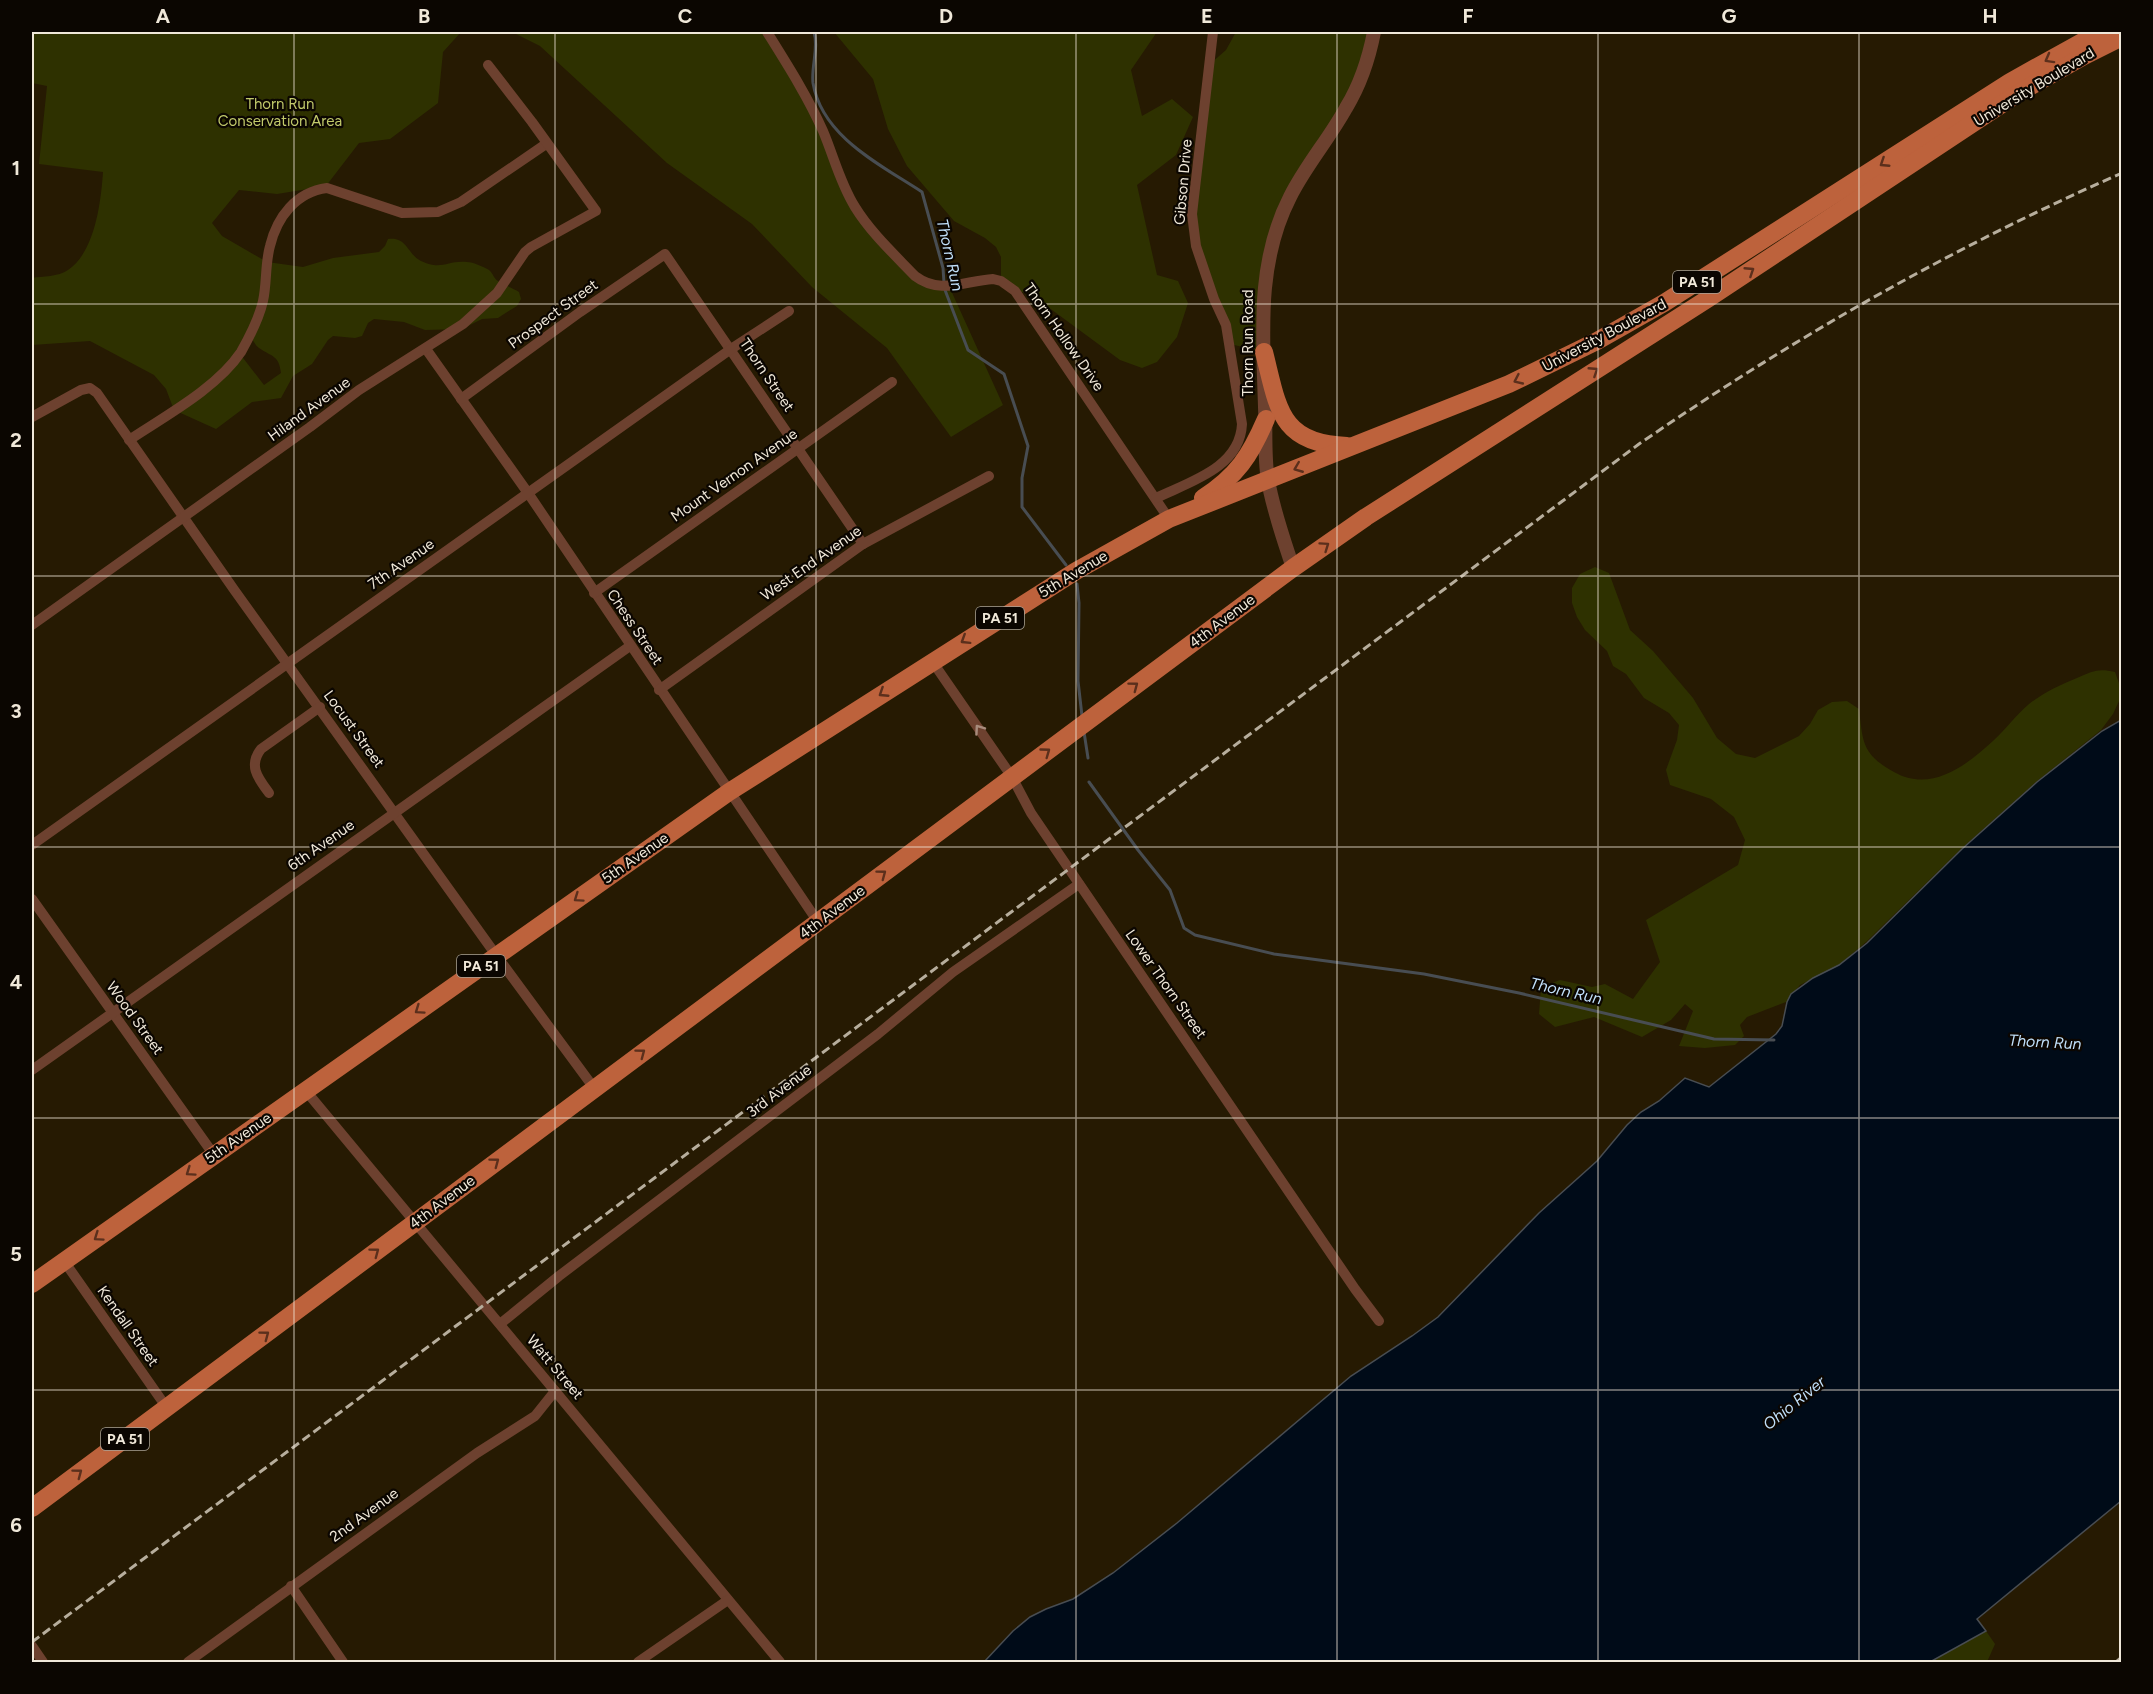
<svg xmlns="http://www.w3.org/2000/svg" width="2153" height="1694" viewBox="0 0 2153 1694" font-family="Figtree,sans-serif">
  <rect width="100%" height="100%" fill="#261a02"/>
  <g fill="#2e3100" fill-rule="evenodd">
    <path d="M32,32H461L443,52L438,103L390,139L359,143L326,186L277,194L239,190L212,223L222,236L267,262L303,267L333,258L379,252L385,246L388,239C407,236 408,255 421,261C442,271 447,260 467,262C473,262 484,267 489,270C493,273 494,279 498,281C503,285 513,288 519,292L521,299L517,306L504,314L498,318L482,319L462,329L425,330L404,322L374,319L368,323L362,336L355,338L333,336L328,340L312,364L293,376L281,398L252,402L216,429L174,410L166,389L154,375L90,341L32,345V278C43,276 58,277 68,270C95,252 101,202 103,172L39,164L47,86L32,83ZM250,336C253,340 255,345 259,348C272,357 279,355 281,373L264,385L240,354Z"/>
    <polygon points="512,32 767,32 799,86 847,193 915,276 949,286 1003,405 951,437 887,348 812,287 752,224 667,163 540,46"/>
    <polygon points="834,32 1157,32 1131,70 1142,116 1172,99 1193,117 1176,155 1137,185 1157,275 1178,281 1188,303 1177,337 1157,362 1142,368 1120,360 1029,293 1015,291 1001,281 1001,257 996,247 985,238 954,221 907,166 888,129 873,79"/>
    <polygon points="1236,32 1374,32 1367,59 1275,231 1264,352 1230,344 1193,230 1210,64 1226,50"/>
    <path d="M1595,567L1609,573L1630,630L1653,651L1693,698L1717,738L1736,754L1755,758L1799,736L1810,724L1818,710L1832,702L1847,701L1859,709C1863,743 1862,754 1894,772C1931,793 1966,766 1994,740C2006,729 2016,715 2029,704C2043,693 2060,685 2077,678C2093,671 2098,668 2115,672L2120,686L2119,701L2113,714L2101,730L2036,782L1961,849L1866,942L1839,965L1800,985L1786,1002L1747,1017L1740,1025L1744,1036L1735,1045L1705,1048L1679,1046L1693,1011L1685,1004L1671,1020L1642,1037L1594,1017L1555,1027L1539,1014L1541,987L1560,980L1592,987L1605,984L1633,999L1660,962L1646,920L1738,865L1745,840L1734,817L1711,799L1670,785L1666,770L1677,740L1679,725L1669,713L1644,698L1626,674L1613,666L1607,651L1585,630L1577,617L1572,603V588L1580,574Z"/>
    <polygon points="1986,1631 1995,1644 1987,1662 1930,1662"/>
  </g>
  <polygon fill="#000b18" stroke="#484d52" stroke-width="1.5" points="2121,720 2121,1501 1977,1619 1986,1631 1930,1662 984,1662 1013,1631 1030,1617 1046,1609 1073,1599 1113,1573 1177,1523 1351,1376 1412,1336 1438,1317 1539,1213 1597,1161 1627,1125 1641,1112 1659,1101 1685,1078 1709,1087 1776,1034 1782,1026 1787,1002 1791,994 1813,978 1839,965 1867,943 1962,849 2037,782 2102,731"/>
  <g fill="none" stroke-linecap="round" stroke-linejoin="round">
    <g stroke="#484d52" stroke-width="3">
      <path d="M814,32C819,48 811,66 813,83C822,137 881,165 922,192L943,268L944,283"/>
      <polyline points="945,290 968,350 1004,374 1028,446 1022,478 1022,507 1066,565"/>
      <polyline points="1077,584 1079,603 1078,681 1082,716"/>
      <polyline points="1084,732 1088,758"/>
      <polyline points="1089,782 1138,850 1170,890 1184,928 1195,935 1274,954 1424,974 1519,993 1714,1039 1774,1040"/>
    </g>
    <g stroke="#6d412f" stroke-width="10">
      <path d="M767,32C787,64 808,97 823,131C834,157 840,183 855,207C871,233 895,255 915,276C940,295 964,281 993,279L1001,281L1015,291L1169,519"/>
      <polyline points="426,349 528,493 818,922"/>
      <polyline points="461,399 580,312 665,254 863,544"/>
      <polyline points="32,417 81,390 90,388 97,393 235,591 496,955 594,1088"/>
      <path d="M129,440C165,416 217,388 241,352C250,336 259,319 263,301C267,283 265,264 270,246C277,217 296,192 327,188L402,213L438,212L461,202L546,144"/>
      <path d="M1156,498C1189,482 1240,468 1242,424L1226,325L1214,299L1196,246L1192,214L1213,32"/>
      <polyline points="594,593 892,382"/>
      <polyline points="32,625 310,427 359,390 463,324 497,293 525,252 531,247 596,211 532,122 488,65"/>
      <polyline points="932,661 1012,777 1031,813 1355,1289 1379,1321"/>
      <polyline points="659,690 863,544 989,476"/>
      <path d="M269,793C258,778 248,766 261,749L320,707"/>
      <polyline points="32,845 731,349 789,311"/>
      <polyline points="32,899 214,1155"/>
      <polyline points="32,1070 630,646"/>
      <polyline points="306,1091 780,1662"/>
      <polyline points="64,1261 167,1408"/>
      <polyline points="500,1324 559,1276 878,1034 953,972 1079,884"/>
      <polyline points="291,1586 343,1662"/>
      <polyline points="32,1646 43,1662"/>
      <polyline points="188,1662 477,1453 535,1416 555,1391"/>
      <polyline points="638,1662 728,1600"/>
    </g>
    <path stroke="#6d412f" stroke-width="14" d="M1293,568C1284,540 1273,510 1268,480C1264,457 1266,431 1265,407C1263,336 1256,263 1290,197C1306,165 1329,139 1346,108C1360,85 1369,58 1374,32"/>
    <g stroke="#bd623c" stroke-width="18">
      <path d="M1264,352C1278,407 1279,444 1347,446"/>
      <path d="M1203,498C1237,476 1250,456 1266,419"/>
      <polyline points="32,1284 729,792 1076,571 1169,519 1509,384 1597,341 1664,303 2010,82 2100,32"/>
      <polyline points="32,1508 1293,568 1366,517 1709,298 2017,94 2084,56 2122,37"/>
    </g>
    <g stroke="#b7ae9d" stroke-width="3" stroke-dasharray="9 4.5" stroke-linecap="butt">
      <path d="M32,1642L1639,444C1792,339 1951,248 2122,173"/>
      <polyline points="2116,1662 2122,1657"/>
    </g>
  </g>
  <defs><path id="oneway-chevron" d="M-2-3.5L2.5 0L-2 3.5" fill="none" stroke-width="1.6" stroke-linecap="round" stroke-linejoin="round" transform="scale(1.5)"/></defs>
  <g stroke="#5b2f1c">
    <use href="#oneway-chevron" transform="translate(2049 59) rotate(151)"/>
    <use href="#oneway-chevron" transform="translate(1884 163) rotate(147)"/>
    <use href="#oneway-chevron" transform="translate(1750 271) rotate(-33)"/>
    <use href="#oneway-chevron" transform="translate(1594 371) rotate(-33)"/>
    <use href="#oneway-chevron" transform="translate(1518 380) rotate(155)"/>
    <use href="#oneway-chevron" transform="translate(1298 468) rotate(158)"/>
    <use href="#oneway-chevron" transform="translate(1325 546) rotate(-35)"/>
    <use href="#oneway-chevron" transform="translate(965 640) rotate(148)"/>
    <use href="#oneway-chevron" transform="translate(1134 686) rotate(-37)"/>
    <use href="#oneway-chevron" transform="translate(883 693) rotate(147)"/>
    <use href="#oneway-chevron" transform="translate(1046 752) rotate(-36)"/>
    <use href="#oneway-chevron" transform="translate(882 874) rotate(-37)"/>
    <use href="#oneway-chevron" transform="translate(578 898) rotate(145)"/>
    <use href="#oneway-chevron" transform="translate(419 1010) rotate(145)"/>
    <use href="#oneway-chevron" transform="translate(641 1053) rotate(-37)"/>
    <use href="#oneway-chevron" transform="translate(495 1162) rotate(-37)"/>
    <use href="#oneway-chevron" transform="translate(190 1172) rotate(145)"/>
    <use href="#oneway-chevron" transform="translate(98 1237) rotate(145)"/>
    <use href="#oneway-chevron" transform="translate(375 1252) rotate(-37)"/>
    <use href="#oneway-chevron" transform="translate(265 1335) rotate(-37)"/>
    <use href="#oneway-chevron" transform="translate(78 1473) rotate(-37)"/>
  </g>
  <use stroke="#a88c7c" href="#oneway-chevron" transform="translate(979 729) rotate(-125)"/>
  <path fill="none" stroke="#f0e8d9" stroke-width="1.5" stroke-opacity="0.55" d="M294,32V1662M555,32V1662M816,32V1662M1076,32V1662M1337,32V1662M1598,32V1662M1859,32V1662M32,304H2122M32,576H2122M32,847H2122M32,1118H2122M32,1390H2122"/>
  <g text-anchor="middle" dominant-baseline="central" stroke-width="4.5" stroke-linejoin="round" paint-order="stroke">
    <g fill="#0b0601" stroke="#aba498" stroke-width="1.5">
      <rect x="1673" y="271" width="48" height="22" rx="4.5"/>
      <rect x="976" y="607" width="48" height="22" rx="4.5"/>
      <rect x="457" y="955" width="48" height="22" rx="4.5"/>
      <rect x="101" y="1428" width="48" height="22" rx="4.5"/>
    </g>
    <g font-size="14" font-weight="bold" fill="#f0e8d9">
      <text x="1697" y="282">PA 51</text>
      <text x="1000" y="618">PA 51</text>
      <text x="481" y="966">PA 51</text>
      <text x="125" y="1439">PA 51</text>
    </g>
    <g font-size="15" fill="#f0e8d9" stroke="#0b0601">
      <text transform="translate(2034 87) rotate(-31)">University Boulevard</text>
      <text transform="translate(1183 182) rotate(-85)">Gibson Drive</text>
      <text transform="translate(553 314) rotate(-36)">Prospect Street</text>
      <text transform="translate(1604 335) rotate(-28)">University Boulevard</text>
      <text transform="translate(1064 337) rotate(55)">Thorn Hollow Drive</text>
      <text transform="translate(1248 343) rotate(-90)">Thorn Run Road</text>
      <text transform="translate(767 375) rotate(56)">Thorn Street</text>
      <text transform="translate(309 409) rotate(-36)">Hiland Avenue</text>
      <text transform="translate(734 475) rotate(-35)">Mount Vernon Avenue</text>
      <text transform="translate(811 563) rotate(-35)">West End Avenue</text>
      <text transform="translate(401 564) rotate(-35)">7th Avenue</text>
      <text transform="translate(1073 574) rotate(-31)">5th Avenue</text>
      <text transform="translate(1222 621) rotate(-37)">4th Avenue</text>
      <text transform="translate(635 627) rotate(56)">Chess Street</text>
      <text transform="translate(354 729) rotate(54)">Locust Street</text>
      <text transform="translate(321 845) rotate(-35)">6th Avenue</text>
      <text transform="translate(635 858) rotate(-35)">5th Avenue</text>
      <text transform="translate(832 912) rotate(-37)">4th Avenue</text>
      <text transform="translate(1166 984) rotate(55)">Lower Thorn Street</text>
      <text transform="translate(135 1018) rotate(54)">Wood Street</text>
      <text transform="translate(779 1091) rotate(-37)">3rd Avenue</text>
      <text transform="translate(238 1138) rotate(-35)">5th Avenue</text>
      <text transform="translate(442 1202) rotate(-37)">4th Avenue</text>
      <text transform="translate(128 1326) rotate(55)">Kendall Street</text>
      <text transform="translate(555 1367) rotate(50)">Watt Street</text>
      <text transform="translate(364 1515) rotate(-36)">2nd Avenue</text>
    </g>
    <g font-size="15" fill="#c2ca6b" stroke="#0b0601">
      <text x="280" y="104">Thorn Run<tspan x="280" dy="17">Conservation Area</tspan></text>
    </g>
    <g font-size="16" font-style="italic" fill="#c0dff9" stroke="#0b0601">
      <text transform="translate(950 255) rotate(77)">Thorn Run</text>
      <text transform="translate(1566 991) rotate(13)">Thorn Run</text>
      <text transform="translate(2045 1042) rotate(3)">Thorn Run</text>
      <text transform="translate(1794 1403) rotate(-39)">Ohio River</text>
    </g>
  </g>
  <rect width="2153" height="1694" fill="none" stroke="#0b0601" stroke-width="66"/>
  <rect x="33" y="33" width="2087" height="1628" fill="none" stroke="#f0e8d9" stroke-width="2"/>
  <g font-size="20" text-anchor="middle" font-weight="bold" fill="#f0e8d9">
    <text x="163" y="23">A</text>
    <text x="424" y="23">B</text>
    <text x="685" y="23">C</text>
    <text x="946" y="23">D</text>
    <text x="1207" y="23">E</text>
    <text x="1468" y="23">F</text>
    <text x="1729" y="23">G</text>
    <text x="1990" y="23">H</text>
    <text x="16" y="175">1</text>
    <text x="16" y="447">2</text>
    <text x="16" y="718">3</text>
    <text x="16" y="989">4</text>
    <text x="16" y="1261">5</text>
    <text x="16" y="1532">6</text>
  </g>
</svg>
